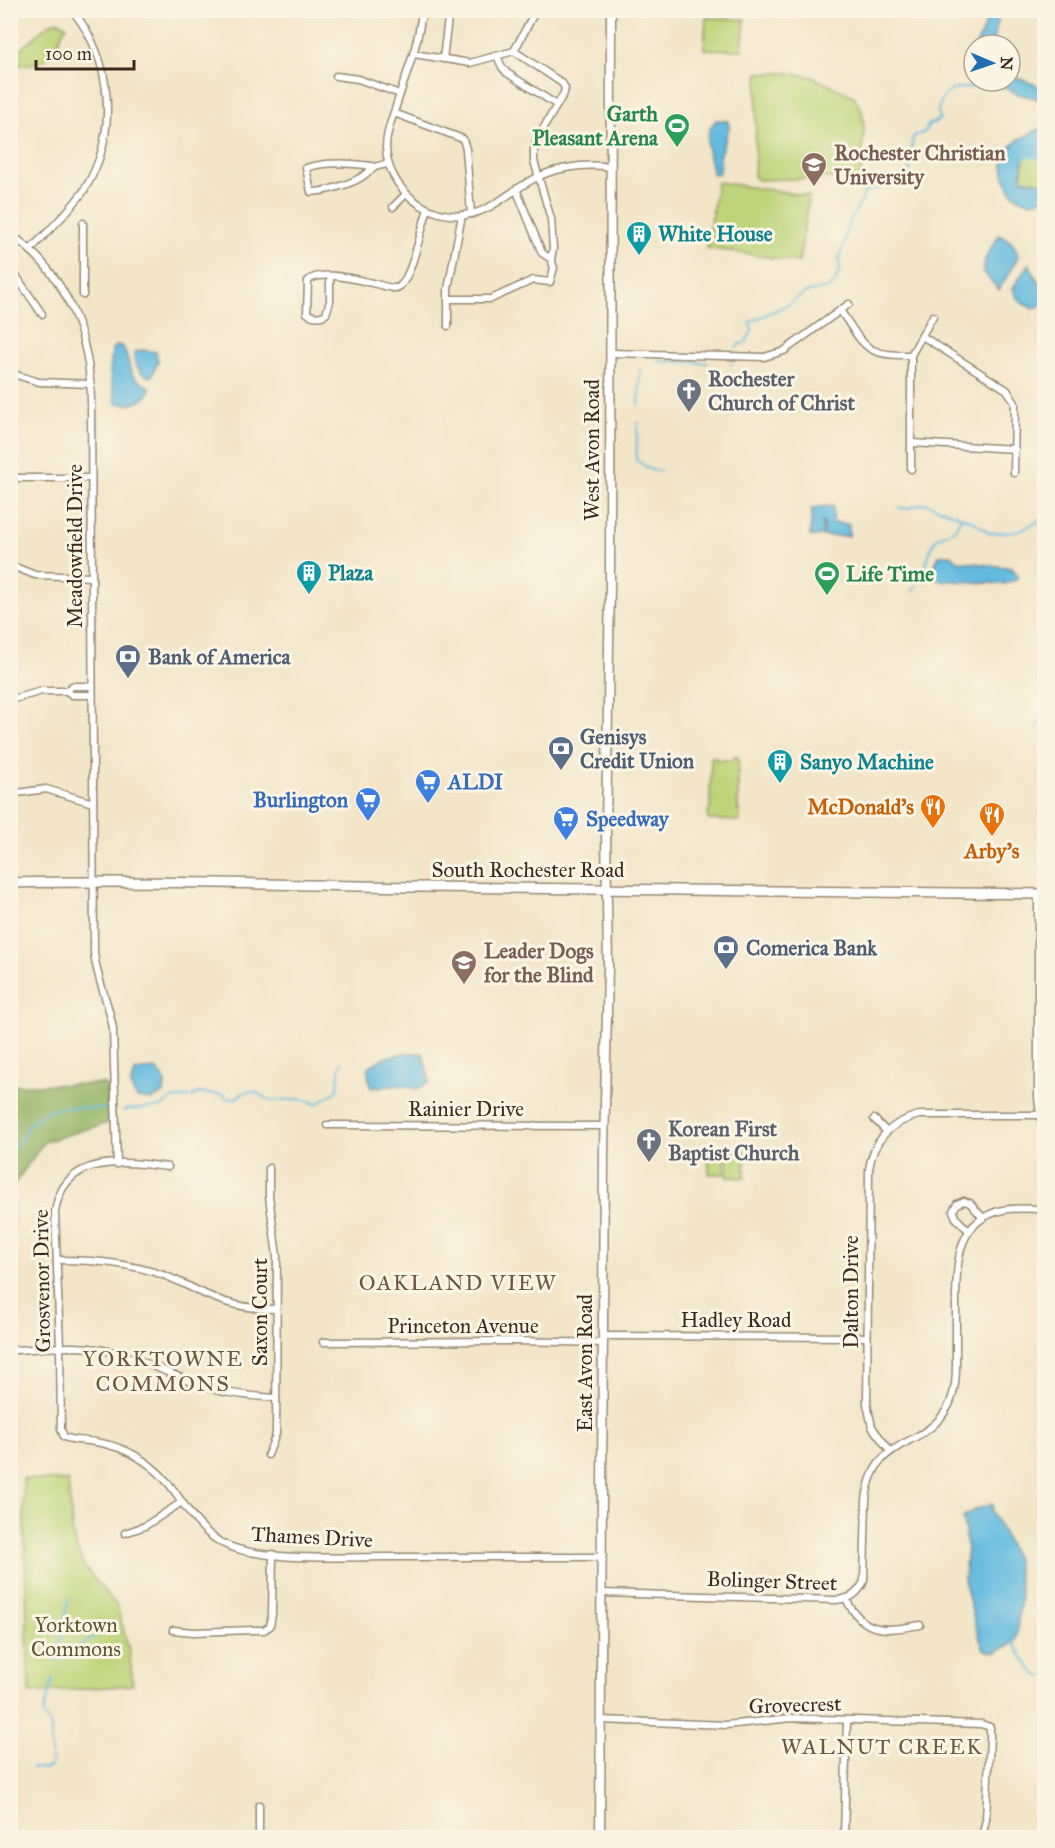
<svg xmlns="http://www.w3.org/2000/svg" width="1055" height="1848" viewBox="0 0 1055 1848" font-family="'IM FELL Great Primer',serif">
  <rect width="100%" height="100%" fill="#fcf5e5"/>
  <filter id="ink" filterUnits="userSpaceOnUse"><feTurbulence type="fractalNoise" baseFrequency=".0167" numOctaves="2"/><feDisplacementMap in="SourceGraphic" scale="12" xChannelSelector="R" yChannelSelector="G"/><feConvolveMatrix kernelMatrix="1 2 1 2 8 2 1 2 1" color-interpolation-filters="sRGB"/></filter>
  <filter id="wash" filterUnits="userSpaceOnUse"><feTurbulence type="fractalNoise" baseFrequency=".008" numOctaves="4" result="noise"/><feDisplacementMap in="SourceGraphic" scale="24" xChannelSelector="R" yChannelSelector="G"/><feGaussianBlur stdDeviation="1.35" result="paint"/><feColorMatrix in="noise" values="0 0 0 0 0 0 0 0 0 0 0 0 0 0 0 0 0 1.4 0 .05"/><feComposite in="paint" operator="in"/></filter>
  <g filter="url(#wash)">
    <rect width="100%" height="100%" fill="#f2e5c8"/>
    <g fill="#bdd479" stroke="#7c7f4c" stroke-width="1.5">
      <polygon points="706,18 745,19 742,50 704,49"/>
      <path d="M58,21L67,26C60,33 60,40 56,48C47,64 29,66 13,65L16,54L21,49L49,24Z"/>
      <polygon points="758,73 789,73 810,76 854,96 862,111 864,128 861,177 757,180 754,175"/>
      <path d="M1044,149V183L1022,179C1021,159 1024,151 1044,149Z"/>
      <polygon points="717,182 809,196 799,262 707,248"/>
      <polygon points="711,757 716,757 716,760 733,760 734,757 738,757 738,810 740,811 740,821 708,820 708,811 710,810"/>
      <polygon points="708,1151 724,1151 724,1174 709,1174"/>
      <polygon points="727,1151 745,1151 745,1178 727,1177"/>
      <polygon points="23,1479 68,1481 73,1537 83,1565 117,1606 129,1650 133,1685 29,1693"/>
    </g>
    <polygon fill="#96b669" stroke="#687044" stroke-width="1.5" points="106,1084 109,1104 108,1123 44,1142 11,1189 13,1229 11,1230 11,1085"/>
    <g fill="#62badf" stroke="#4e727e" stroke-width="1.5">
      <polygon points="984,11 998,11 998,21 993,45 976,45 986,23"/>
      <polygon points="1010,75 1044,88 1044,100 1018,94 989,81 1010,81"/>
      <path d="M716,120L728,121L729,128L720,154L719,173L713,174C709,156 701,135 716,120Z"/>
      <path d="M1044,127V149C1024,151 1021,159 1022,179L1044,183V198C1040,200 1035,202 1031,202C1007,200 1001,172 1004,154L1019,139Z"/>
      <path d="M999,235C1011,240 1016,245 1018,257L999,290L983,272L985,259Z"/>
      <path d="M1029,263L1035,277L1044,288C1045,299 1045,304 1034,309C1023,304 1015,300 1013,288Z"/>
      <path d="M116,346H122C135,367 121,373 150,387C148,404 129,406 116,403L110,374L112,350Z"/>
      <path d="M143,350L156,352L158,361L152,376L149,377C139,373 133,363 134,352Z"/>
      <polygon points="833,506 833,523 849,524 849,536 824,536 824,523 822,523 822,536 810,536 812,509 816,507"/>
      <path d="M940,555H951L958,561L1012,568L1018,576L1016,580L1004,584L937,580C932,570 934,564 940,555Z"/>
      <polygon points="405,1053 423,1053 430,1082 417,1089 399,1085 371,1088 367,1068 383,1058"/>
      <path d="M155,1069C165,1076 166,1081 164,1093L151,1100L137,1098C129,1087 129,1083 136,1071Z"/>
      <path d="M993,1504L992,1511L1016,1559L1021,1596L1016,1639L1014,1643L995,1653L984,1650L975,1624L964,1579L967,1546L963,1519C970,1509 981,1508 993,1504Z"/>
    </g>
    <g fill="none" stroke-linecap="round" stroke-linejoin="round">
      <g stroke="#62badf" stroke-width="2">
        <path d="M737,348L739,344L745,343L752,331L750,323L752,321L789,304L804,293L829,288L837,280L836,276L839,273L840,265L838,259C846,247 844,235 849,223C854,212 863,204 864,192L891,185L899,177L909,173L910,167L907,161L911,151L913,137L926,131L928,125L940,119C937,110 938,110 941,101C948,86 961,89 975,87C980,86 985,83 989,81"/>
        <polyline points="657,361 708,363"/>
        <polyline points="730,364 732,364"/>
        <polyline points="639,405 640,369"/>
        <polyline points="638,422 636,460 651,470 661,471"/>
        <polyline points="899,507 905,509 925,503 973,521 989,533 1016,532 1044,519"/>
        <polyline points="913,591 922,575 932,546 937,538 954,530 961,518"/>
        <polyline points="1035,729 1044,717"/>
        <path d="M123,1110L161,1107L171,1099L191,1097L199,1093L224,1095L227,1099L236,1098C250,1085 258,1094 271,1101L302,1099L317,1104L338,1090L339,1070L342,1062"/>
        <polyline points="10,1150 20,1141 29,1124 49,1110 68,1107 108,1109"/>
        <path d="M1014,1643C1022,1655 1029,1673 1044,1677"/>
        <polyline points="56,1661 68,1601 71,1597"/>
        <polyline points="56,1661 106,1630"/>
        <polyline points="32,1768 45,1769 51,1766 51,1727 43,1714 53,1679"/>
      </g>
      <polyline stroke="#62badf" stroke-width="12" points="1017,158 1024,150 1044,154"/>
    </g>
  </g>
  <g filter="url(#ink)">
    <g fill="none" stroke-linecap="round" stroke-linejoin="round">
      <defs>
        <g id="street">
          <path d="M422,10C419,43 407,72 397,103C393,117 386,131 386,147C387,189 429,223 471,214C493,209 510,192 530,181C552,168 584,163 609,167"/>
          <polyline points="514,51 536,10"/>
          <polyline points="414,54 470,63 514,51"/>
          <polyline points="497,56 502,67 507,73 557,105"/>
          <polyline points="443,59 449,10"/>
          <polyline points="336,76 358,79 400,94"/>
          <polyline points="394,113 463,139 466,149 471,214"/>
          <path d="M372,166C351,163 326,161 306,168L311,192C324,192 352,184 363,176C375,167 371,167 388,164"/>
          <polyline points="516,189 542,253 551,259"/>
          <polyline points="393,207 406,194"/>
          <polyline points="83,223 83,295"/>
          <path d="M10,234C67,273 91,337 91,404L94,953C97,981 109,1002 113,1029L117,1164"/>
          <path d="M30,250C48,231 68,213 83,192C119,136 114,61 72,10"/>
          <polyline points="10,267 42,314"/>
          <path d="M330,276V301L326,314C320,318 312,317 307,313L308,281C321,267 374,284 392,288C396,288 397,289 400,286C412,276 422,225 428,209"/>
          <polyline points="448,299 491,299 533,280 550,282 554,268 551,259 553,249 551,219 534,161 534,150 537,139 564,93 565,88 562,83 514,51"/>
          <path d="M840,310C865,347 865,356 911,355"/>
          <polyline points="448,326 448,289 462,215"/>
          <polyline points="922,336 1007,390 1015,403 1014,473"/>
          <polyline points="610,353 764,357 784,351 849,304"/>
          <polyline points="10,373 39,382 91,384"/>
          <polyline points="912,443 1015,449"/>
          <polyline points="911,469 911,355 933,316"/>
          <polyline points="10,478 91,478"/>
          <polyline points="10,565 35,575 92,577"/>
          <polyline points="67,691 72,686 92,686"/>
          <polyline points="10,700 42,691 67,691 72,695 92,695"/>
          <polyline points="10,794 46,789 93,803"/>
          <polyline points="1038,894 1038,1097 1040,1115 1044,1130"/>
          <polyline points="874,1119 886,1131"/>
          <polyline points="327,1125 605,1126"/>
          <path d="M168,1167C123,1161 63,1153 55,1212L60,1347L61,1429L64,1437C74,1441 84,1440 95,1442C116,1445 136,1454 152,1467C180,1489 190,1526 222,1543C258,1562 342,1557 384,1557C457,1557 529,1557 602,1557"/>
          <polyline points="969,1231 956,1218 953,1211 957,1204 964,1201 970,1203 983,1218"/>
          <path d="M57,1260C95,1260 130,1263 166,1276C184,1283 200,1293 217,1299C237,1307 256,1309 276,1309"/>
          <polyline points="604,1336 867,1337"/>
          <polyline points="323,1342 517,1341 604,1343"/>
          <path d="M10,1350C41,1349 73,1344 103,1350C142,1357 174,1378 212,1389C233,1395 254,1396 276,1398"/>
          <path d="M890,1451L872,1427L867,1404L869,1169C873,1140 891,1122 919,1115H1040"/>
          <polyline points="268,1455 276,1434 277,1256 269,1196 269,1168"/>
          <polyline points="125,1533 145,1526 182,1502"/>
          <path d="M602,1593L836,1600C851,1599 858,1594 864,1581L866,1500C874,1432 925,1452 949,1405C957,1388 956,1370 956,1352C956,1333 956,1315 956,1297C957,1259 958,1220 1003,1210C1017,1207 1031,1209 1044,1209"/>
          <path d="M846,1599C864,1635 885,1631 920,1625"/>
          <polyline points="173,1630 193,1632 254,1630 264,1630 270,1626 272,1614 273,1554"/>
          <polyline points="601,1720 726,1725 791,1718 981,1724 990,1727 990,1737 986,1819 982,1838"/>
          <polyline points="259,1838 259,1805"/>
          <polyline points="844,1838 847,1720"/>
        </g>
        <polyline id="secondary" points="600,1838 604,1151 608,967 606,831 610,584 611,10"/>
        <path id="primary" d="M10,883C147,880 284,885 421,887C629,890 837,892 1044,894"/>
      </defs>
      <use href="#street" stroke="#968873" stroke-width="9"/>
      <use href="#secondary" stroke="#968873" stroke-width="11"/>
      <use href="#primary" stroke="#968873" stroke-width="12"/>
      <use href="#street" stroke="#fff" stroke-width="6"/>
      <use href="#secondary" stroke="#fff" stroke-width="8"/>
      <use href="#primary" stroke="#fff" stroke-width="9"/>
    </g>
  </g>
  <defs>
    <symbol id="stadium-pin" viewBox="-11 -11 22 30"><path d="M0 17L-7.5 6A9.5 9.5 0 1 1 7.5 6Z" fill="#2e9e5b" stroke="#fcf5e5"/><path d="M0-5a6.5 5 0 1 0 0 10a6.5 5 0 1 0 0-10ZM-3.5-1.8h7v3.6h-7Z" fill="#fff"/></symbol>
    <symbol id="university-pin" viewBox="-11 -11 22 30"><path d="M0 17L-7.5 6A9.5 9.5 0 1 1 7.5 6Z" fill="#8d6e63" stroke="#fcf5e5"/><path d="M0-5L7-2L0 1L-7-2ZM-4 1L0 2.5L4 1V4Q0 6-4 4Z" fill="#fff"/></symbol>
    <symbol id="building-pin" viewBox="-11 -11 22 30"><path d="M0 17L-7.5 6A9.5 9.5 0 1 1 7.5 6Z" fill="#0f9aa8" stroke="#fcf5e5"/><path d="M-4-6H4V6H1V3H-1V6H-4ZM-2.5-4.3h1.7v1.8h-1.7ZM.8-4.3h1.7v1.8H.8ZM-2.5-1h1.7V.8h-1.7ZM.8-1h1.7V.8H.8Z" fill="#fff"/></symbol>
    <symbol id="church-pin" viewBox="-11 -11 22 30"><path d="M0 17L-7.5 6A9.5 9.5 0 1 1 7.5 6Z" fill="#6b7280" stroke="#fcf5e5"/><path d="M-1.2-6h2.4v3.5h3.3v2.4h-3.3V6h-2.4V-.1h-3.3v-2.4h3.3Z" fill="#fff"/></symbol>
    <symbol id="bank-pin" viewBox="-11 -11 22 30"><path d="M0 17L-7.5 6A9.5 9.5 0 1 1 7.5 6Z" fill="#5c6f8a" stroke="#fcf5e5"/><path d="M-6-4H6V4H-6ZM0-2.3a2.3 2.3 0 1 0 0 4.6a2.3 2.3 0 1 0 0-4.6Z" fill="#fff"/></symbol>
    <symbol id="supermarket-pin" viewBox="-11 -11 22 30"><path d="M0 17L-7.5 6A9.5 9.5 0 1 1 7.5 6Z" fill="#3f7fe0" stroke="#fcf5e5"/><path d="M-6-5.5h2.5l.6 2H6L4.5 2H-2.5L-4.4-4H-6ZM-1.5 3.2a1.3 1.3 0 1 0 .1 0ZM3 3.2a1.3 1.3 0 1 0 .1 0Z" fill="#fff"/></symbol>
    <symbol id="restaurant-pin" viewBox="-11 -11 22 30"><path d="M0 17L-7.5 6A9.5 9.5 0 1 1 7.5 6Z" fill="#e8710a" stroke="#fcf5e5"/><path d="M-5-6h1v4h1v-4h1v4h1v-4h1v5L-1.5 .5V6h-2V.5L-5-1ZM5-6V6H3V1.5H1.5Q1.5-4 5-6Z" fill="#fff"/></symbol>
    <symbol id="school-pin" viewBox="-11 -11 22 30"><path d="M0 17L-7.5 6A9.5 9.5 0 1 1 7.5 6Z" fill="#8d6e63" stroke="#fcf5e5"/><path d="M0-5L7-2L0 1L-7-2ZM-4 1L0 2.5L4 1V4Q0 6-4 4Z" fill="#fff"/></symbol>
  </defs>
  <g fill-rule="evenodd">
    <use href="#stadium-pin" x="662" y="111" width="30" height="40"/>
    <use href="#university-pin" x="799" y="150" width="30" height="40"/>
    <use href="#building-pin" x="624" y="219" width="30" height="40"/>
    <use href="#church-pin" x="674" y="376" width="30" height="40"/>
    <use href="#building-pin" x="294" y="558" width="30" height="40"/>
    <use href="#stadium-pin" x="812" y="559" width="30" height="40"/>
    <use href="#bank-pin" x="113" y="642" width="30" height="40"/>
    <use href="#bank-pin" x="546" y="734" width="30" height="40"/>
    <use href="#building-pin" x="765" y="747" width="30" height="40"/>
    <use href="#supermarket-pin" x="413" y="767" width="30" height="40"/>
    <use href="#supermarket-pin" x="353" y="785" width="30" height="40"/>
    <use href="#restaurant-pin" x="918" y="792" width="30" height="40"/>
    <use href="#restaurant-pin" x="977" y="800" width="30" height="40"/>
    <use href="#supermarket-pin" x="551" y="804" width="30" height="40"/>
    <use href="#bank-pin" x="711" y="933" width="30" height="40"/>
    <use href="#school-pin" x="449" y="948" width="30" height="40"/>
    <use href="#church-pin" x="634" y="1126" width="30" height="40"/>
  </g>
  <g text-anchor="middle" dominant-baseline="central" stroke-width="6" stroke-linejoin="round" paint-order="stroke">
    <g font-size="21" font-weight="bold" fill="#27864d" stroke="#fcf5e5" text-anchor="end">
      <text x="658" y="114">Garth<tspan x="658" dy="24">Pleasant Arena</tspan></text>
      <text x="846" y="574" text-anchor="start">Life Time</text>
    </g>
    <g font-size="21" font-weight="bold" fill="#785e54" stroke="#fcf5e5" text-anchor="start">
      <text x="834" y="153">Rochester Christian<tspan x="834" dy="24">University</tspan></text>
      <text x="484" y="951">Leader Dogs<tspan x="484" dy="24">for the Blind</tspan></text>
    </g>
    <g font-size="21" font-weight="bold" fill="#0d838f" stroke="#fcf5e5" text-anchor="start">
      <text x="658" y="234">White House</text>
      <text x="328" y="573">Plaza</text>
      <text x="800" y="762">Sanyo Machine</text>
    </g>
    <g font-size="21" font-weight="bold" fill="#5b616d" stroke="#fcf5e5" text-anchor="start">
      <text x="708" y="379">Rochester<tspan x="708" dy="24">Church of Christ</tspan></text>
      <text x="668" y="1129">Korean First<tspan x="668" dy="24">Baptist Church</tspan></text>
    </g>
    <g font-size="21" fill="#3b2a1e" stroke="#fcf5e5">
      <text transform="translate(592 450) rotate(-90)">West Avon Road</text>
      <text transform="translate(75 546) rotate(-90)">Meadowfield Drive</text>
      <text x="528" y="870">South Rochester Road</text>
      <text x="466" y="1109">Rainier Drive</text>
      <text transform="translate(42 1281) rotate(-91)">Grosvenor Drive</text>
      <text transform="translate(851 1292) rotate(-90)">Dalton Drive</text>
      <text transform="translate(260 1312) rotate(-90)">Saxon Court</text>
      <text x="736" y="1320">Hadley Road</text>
      <text x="463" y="1326">Princeton Avenue</text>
      <text transform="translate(585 1363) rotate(-90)">East Avon Road</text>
      <text transform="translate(312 1537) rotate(3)">Thames Drive</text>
      <text transform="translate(772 1581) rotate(2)">Bolinger Street</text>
      <text transform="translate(795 1705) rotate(-2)">Grovecrest</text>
    </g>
    <g font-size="21" font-weight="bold" fill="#4e5e75" stroke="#fcf5e5" text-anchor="start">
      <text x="148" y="657">Bank of America</text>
      <text x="580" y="737">Genisys<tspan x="580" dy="24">Credit Union</tspan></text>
      <text x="746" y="948">Comerica Bank</text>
    </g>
    <g font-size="21" font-weight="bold" fill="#366cbe" stroke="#fcf5e5" text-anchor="start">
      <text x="448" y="782">ALDI</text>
      <text x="348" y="800" text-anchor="end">Burlington</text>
      <text x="586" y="819">Speedway</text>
    </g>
    <g font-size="21" font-weight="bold" fill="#c56008" stroke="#fcf5e5" text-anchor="end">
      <text x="914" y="807">McDonald's</text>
      <text x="992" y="851" text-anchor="middle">Arby's</text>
    </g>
    <g font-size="21" fill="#5c5435" stroke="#fcf5e5">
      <text x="76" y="1625">Yorktown<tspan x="76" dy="24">Commons</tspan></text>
    </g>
    <g font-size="22" letter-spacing="1.5" fill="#6d5741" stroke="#fcf5e5">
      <text x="458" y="1282">OAKLAND VIEW</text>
      <text x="163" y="1358">YORKTOWNE<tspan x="163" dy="25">COMMONS</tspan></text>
      <text x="882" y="1746">WALNUT CREEK</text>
    </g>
  </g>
  <rect width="1055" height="1848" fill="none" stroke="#fcf5e5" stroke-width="36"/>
  <g transform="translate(992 63) rotate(92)"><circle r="28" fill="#fcf5e5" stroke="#afa495" stroke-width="1.5"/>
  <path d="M0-4.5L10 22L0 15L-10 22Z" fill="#1f6fb2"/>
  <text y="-9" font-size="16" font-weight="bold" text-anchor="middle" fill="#3b2a1e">N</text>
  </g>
  <path d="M36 60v9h98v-9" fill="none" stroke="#3b2a1e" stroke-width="3"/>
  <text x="45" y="60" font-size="18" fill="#3b2a1e" stroke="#fcf5e5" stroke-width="4.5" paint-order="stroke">100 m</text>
</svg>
